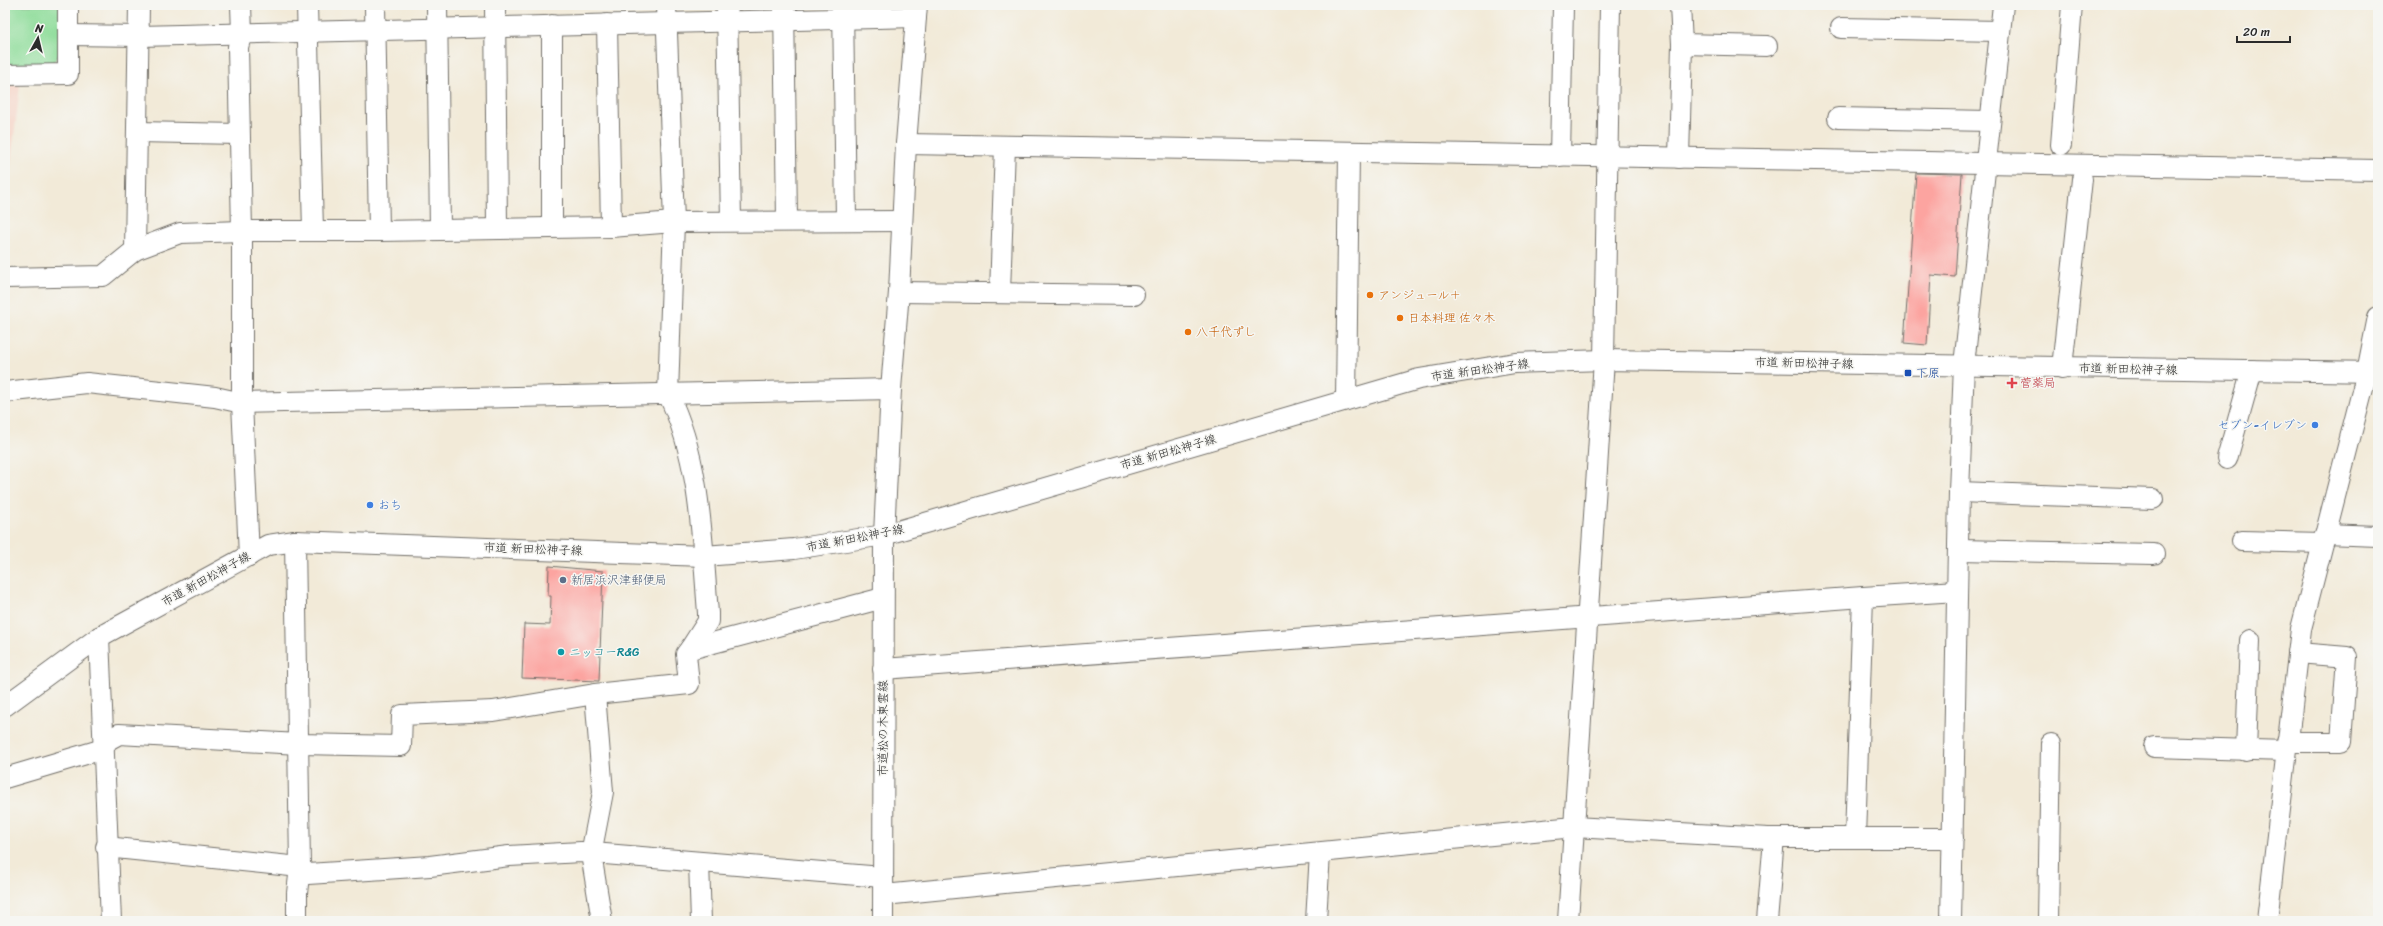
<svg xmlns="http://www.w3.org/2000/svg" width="2383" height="926" viewBox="0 0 2383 926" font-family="Sriracha,'Klee One',sans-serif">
  <rect width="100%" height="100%" fill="#f6f6f2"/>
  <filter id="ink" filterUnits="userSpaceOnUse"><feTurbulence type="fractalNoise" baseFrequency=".025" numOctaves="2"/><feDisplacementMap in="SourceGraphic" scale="8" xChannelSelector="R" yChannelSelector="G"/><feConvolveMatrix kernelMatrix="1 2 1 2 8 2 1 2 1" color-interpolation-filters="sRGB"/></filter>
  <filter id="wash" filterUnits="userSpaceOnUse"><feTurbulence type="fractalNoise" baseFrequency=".012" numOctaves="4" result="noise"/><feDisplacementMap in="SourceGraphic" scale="16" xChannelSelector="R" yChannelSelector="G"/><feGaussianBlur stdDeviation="0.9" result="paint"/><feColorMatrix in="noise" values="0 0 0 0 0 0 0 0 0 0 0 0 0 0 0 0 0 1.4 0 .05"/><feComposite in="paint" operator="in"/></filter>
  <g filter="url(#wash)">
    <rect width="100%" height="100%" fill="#f2ead8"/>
    <polygon fill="#f6d2c4" points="5,85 20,85 5,212"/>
    <polygon fill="#90dd9b" stroke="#5e8463" points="5,5 60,5 61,53 51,65 5,66"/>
    <g id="blocks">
      <g fill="#fca4a0">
        <polygon points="1916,173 1962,174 1955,277 1931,275 1927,345 1904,343"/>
        <polygon points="549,566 603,571 599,681 522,678 524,624 550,625 551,596 548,596"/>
      </g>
    </g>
  </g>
  <g filter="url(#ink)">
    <use href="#blocks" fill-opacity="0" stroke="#716e68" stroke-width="1"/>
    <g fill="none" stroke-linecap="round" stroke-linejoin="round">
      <defs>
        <g id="minor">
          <polyline points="241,5 242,33 238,47 242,231 242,403 249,556"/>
          <polyline points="307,5 313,230"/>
          <polyline points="375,5 379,231"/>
          <polyline points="437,5 440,229"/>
          <polyline points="495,5 497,227"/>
          <path d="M666,5L674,222L668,394C701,461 702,540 708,613V621L690,649"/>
          <polyline points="727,5 731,221"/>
          <polyline points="784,5 787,220"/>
          <polyline points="843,5 846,220"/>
          <polyline points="607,24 611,227"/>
          <polyline points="552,25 552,227"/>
          <polyline points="1841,28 2000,31"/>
          <polyline points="69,35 140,36 916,17"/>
          <polyline points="1682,44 1767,46"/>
          <polyline points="5,75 68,74 68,5"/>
          <polyline points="1838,118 1990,121"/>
          <polyline points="137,132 239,134"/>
          <polyline points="906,144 2378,170"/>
          <polyline points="2061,145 2072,5"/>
          <polyline points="1560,156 1563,5"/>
          <polyline points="1679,158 1682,44 1680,5"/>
          <polyline points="135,250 139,5"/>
          <polyline points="5,278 103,276 135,250 180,233 242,231 379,231 611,227 674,222 901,221"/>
          <polyline points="899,292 1134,295"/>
          <polyline points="1000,293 1005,146"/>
          <polyline points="2062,368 2082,179"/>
          <polyline points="5,392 87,383 215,397 242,403 891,389"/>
          <polyline points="1346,400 1349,152"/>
          <polyline points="2227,459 2252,370"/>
          <polyline points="1959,492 2153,499"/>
          <polyline points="2325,534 2378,536"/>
          <polyline points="295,541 300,867 297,893 297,921"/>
          <polyline points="2242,541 2323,543"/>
          <polyline points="1960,550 2154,554"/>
          <polyline points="99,637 111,921"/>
          <polyline points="883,669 1863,597"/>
          <polyline points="595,694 603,792 591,854 602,921"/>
          <polyline points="5,706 99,637 268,545 295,541 704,556 794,549 884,535 1419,379 1515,363 1604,360 2378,372"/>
          <polyline points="2287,742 2341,742 2347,657 2298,653"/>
          <polyline points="2154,747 2286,751"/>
          <polyline points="2246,751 2250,640"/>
          <polyline points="5,778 103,749 108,740 119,734 299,744 401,746 402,715 493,711 595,694 689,684 686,654 690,649 883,598"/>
          <polyline points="1855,838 1863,597 1957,591"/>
          <polyline points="106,847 300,867 308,874 430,866 509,856 581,852 882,877"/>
          <polyline points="699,862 701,921"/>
          <polyline points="884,895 1574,827 1768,838 1953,838"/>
          <polyline points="883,921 884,535 891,389 899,292 906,144 917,5"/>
          <polyline points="1316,921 1320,853"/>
          <polyline points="1568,921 1604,360 1610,5"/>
          <polyline points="1767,921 1774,838"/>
          <polyline points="1951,921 1959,492 1964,365 2003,5"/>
          <polyline points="2048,921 2051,744"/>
          <polyline points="2267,921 2301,629 2367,372 2378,317"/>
        </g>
      </defs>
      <use href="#minor" stroke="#716e68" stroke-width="22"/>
      <use href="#minor" stroke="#fff" stroke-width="20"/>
    </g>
  </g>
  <g fill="#e8710a" stroke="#f6f6f2" stroke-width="1.5">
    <circle cx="1370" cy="295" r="4"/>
    <circle cx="1400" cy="318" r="4"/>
    <circle cx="1188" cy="332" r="4"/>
  </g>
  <rect fill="#1a4fb4" stroke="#f6f6f2" stroke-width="1.5" x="1904" y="369" width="8" height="8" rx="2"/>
  <path fill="#e0444e" stroke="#f6f6f2" stroke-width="1.5" d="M2010 377h4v4h4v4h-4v4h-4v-4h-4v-4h4z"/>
  <g fill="#3f7fe0" stroke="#f6f6f2" stroke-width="1.5">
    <circle cx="2315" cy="425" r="4"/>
    <circle cx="370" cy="505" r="4"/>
  </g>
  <circle fill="#5c6f8a" stroke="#f6f6f2" stroke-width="1.5" cx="563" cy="580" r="4"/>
  <circle fill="#0f9aa8" stroke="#f6f6f2" stroke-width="1.5" cx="561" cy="652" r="4"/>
  <g text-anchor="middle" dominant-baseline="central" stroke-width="3" stroke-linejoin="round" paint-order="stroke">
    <g font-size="12" fill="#c56008" stroke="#f6f6f2" text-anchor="start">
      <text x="1378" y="295">アンジュール＋</text>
      <text x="1408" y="318">日本料理 佐々木</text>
      <text x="1196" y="332">八千代ずし</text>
    </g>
    <g font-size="12" fill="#2b2b2b" stroke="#f6f6f2">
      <text transform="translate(1804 363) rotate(1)">市道 新田松神子線</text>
      <text transform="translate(2128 369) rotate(1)">市道 新田松神子線</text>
      <text transform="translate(1480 370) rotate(-8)">市道 新田松神子線</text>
      <text transform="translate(1168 452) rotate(-16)">市道 新田松神子線</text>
      <text transform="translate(855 538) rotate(-11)">市道 新田松神子線</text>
      <text transform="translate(533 549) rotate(2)">市道 新田松神子線</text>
      <text transform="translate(206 579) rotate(-29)">市道 新田松神子線</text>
      <text transform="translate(883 728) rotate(-90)">市道松の木東雲線</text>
    </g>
    <g font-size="12" fill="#164399" stroke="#f6f6f2" text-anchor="start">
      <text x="1916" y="373">下原</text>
    </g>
    <g font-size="12" fill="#be3a42" stroke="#f6f6f2" text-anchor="start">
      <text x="2020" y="383">菅薬局</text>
    </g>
    <g font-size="12" fill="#366cbe" stroke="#f6f6f2" text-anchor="end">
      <text x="2307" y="425">セブン-イレブン</text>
      <text x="378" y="505" text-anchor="start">おち</text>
    </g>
    <g font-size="12" fill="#4e5e75" stroke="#f6f6f2" text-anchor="start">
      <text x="571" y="580">新居浜沢津郵便局</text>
    </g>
    <g font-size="12" fill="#0d838f" stroke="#f6f6f2" text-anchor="start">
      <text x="569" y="652">ニッコーR&amp;G</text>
    </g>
  </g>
  <rect width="2383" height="926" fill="none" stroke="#f6f6f2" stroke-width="20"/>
  <g transform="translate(38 38) rotate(8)" stroke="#f6f6f2" stroke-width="3" paint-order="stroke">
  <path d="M0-3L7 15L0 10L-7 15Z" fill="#2b2b2b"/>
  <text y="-6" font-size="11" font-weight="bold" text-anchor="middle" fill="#2b2b2b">N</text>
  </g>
  <path d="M2237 36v6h53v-6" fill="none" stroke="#2b2b2b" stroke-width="2"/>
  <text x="2243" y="36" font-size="12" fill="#2b2b2b" stroke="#f6f6f2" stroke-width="3" paint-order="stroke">20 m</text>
</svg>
